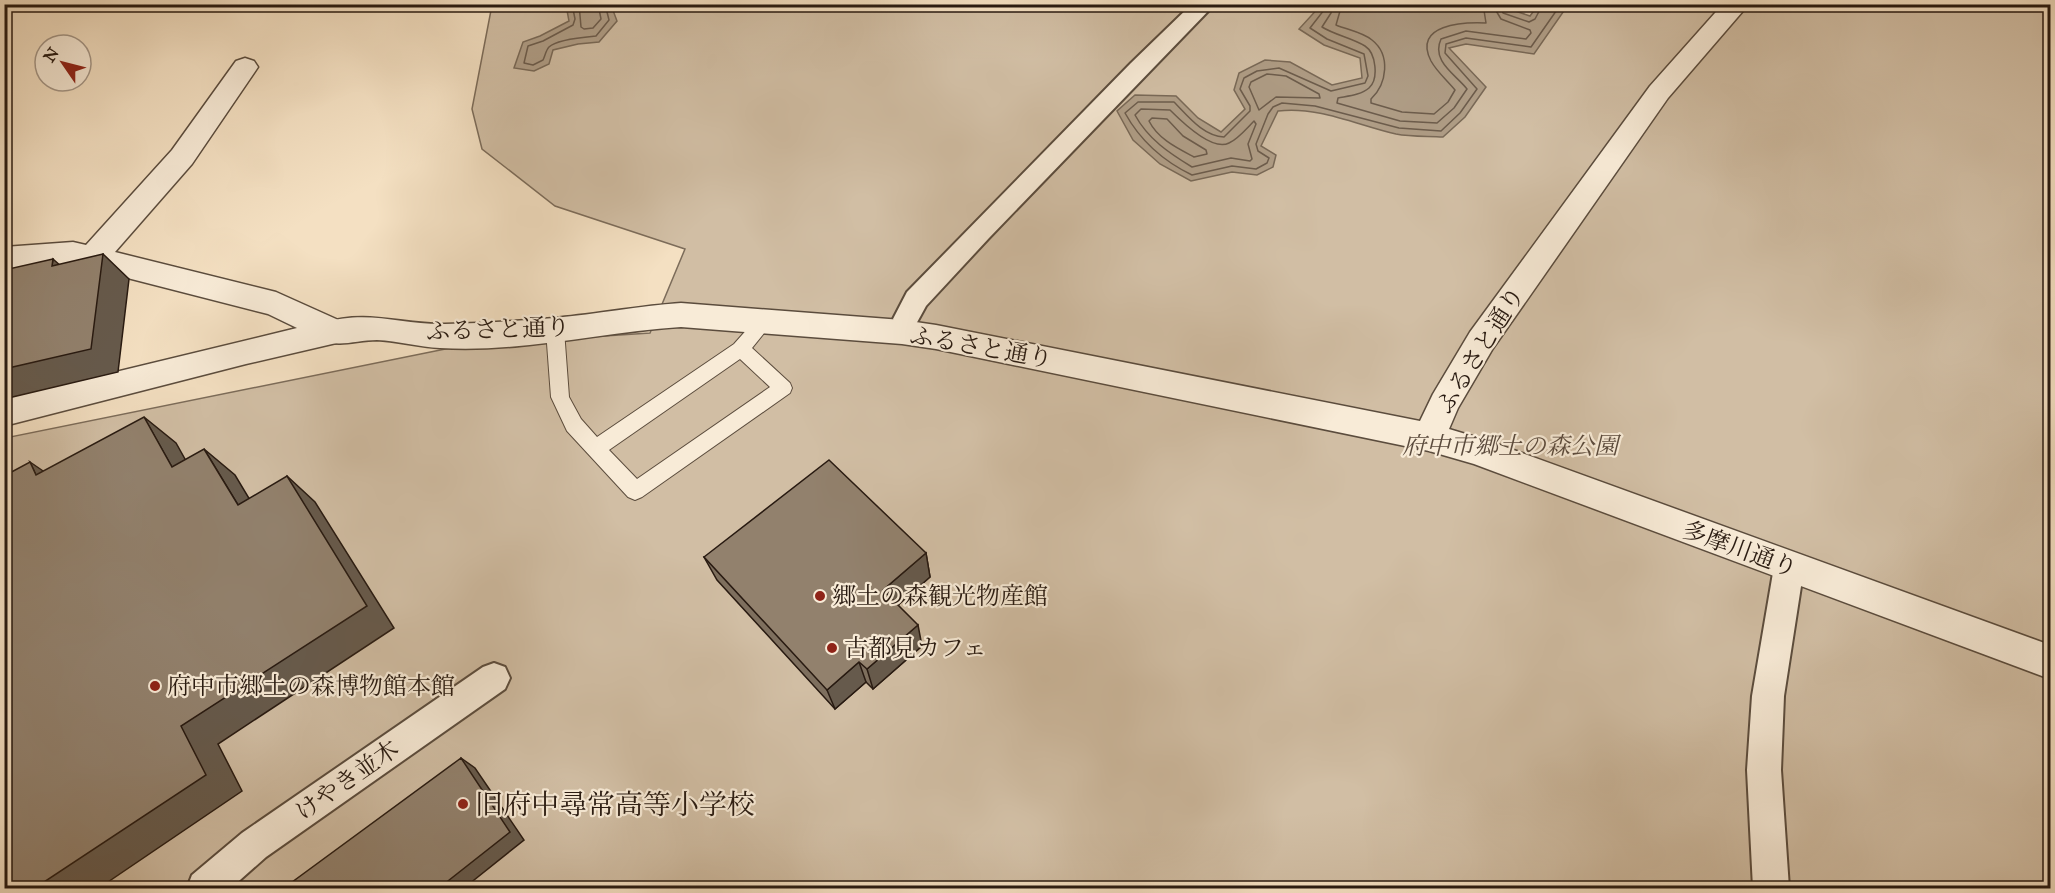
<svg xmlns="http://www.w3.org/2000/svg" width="2055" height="893" viewBox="0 0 2055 893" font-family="'IM FELL Great Primer','Noto Serif JP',serif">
  <rect width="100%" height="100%" fill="#f4e0c2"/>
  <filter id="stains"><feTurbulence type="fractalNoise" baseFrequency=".00333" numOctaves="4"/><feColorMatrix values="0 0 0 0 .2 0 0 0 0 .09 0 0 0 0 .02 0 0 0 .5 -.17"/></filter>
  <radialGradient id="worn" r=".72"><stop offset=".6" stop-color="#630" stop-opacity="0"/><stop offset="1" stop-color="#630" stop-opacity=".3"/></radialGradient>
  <polygon fill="#d1bea4" stroke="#7c6c5a" stroke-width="1.5" points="492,5 2050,5 2050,888 5,888 5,438 465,345 650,333 685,249 555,206 482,149 472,109"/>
  <g fill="#af9d86" stroke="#796957" stroke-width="1.5">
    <polygon points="566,5 611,5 617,21 599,42 578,44 553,50 549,64 534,71 514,68 523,42 540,36 569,21"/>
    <path d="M1321,5H1498L1530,16L1538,5H1568L1534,54L1466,44L1449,48L1486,87L1465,117L1443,137C1428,136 1411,137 1396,134C1357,125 1318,106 1278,111L1261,146L1276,155L1273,167L1257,175L1232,172L1191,181L1160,164L1133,140L1117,111L1135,95L1176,96L1198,118L1221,132L1245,109L1234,90L1239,73L1265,60L1290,62L1332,85L1362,78L1360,58L1324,45L1299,29Z"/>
  </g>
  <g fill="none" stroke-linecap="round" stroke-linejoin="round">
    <g stroke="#6c5c4c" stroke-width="1.5">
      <path d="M572,4L575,19L573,25L543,41L528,46L524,63L533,65L543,60C545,56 546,50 549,47C557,39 585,37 596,36L609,20L605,4"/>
      <polyline points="579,4 581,27 584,29 593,28 601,19 598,4"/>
      <path d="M1325,4L1324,10L1310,28L1327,39L1364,54L1368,76L1365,83L1331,91L1279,68L1257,71L1244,78L1240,89L1250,106V111L1224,137C1203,136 1188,116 1174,102H1138L1125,113C1141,142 1163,161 1192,175L1232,166L1256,169L1267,163L1269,158L1258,151L1256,144L1268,114L1273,107L1282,103L1315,106L1399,128L1441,131L1460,113L1477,89L1445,53L1446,44L1466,38L1531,47L1561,4"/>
      <path d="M1333,4L1331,13L1322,27C1335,35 1352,38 1365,46C1376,53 1379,79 1369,88C1361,95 1348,96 1338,98L1337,103L1400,121L1437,123L1454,108L1467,89C1455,74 1431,61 1441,39L1466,31L1526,39L1531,33L1530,30L1501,19L1492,4"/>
      <path d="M1342,4L1336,25C1348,30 1362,32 1372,40C1391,55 1387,84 1371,99V103L1402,112L1434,114L1448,102L1455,90C1447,80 1437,72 1431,61C1412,24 1464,22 1486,23L1483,4"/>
      <polyline points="1499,4 1503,13 1529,22 1535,19 1543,4"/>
      <polygon points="1267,74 1286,76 1319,94 1320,98 1276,97 1259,110 1249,87 1251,82"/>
      <path d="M1141,109L1170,110C1181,121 1212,152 1229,143C1238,139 1247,128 1254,121L1256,124L1248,144L1252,159L1250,161L1231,158L1192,167C1169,153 1148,139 1135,115Z"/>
      <path d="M1152,118L1167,119L1183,136L1206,150L1207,154L1194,157C1177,148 1158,139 1149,121Z"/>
    </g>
    <defs>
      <path id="service" d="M764,315L770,317L773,322L752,348L790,383L792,388L790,393L642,497L635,500L628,497L567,431L551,397L546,330L549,325L555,323L561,325L564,330L569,397L581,419L597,437L734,344L758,317ZM740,359L770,387L637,479L609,450Z"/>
      <g id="pedestrian">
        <polygon points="1192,4 1215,4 989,238 926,306 915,326 906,329 897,326 893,319 907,292 1131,63"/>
        <polygon points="1789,553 1800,557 1804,567 1784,696 1781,770 1789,888 1753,888 1747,770 1752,696 1774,567 1778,557"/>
        <polygon points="494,663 505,667 510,678 505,689 266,857 231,888 187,888 192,875 242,833 483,667"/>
      </g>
      <polygon id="minor" points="245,58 254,61 258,67 254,73 192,164 115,252 276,292 345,323 349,332 345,341 246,364 4,426 4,399 297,328 268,314 73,264 4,269 4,247 73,242 86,245 172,150 236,61"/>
      <path id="tertiary" d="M1723,4H1749L1668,98L1492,350L1458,408L1449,429L1489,441L2050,645V679L1474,464L1429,451L936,349L902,344L681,327C601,332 521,353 440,348C419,347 398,341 377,340C358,340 341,347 323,341L319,332L323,323C368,309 402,325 445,324C481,323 518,321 554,318C597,314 638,306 681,303L902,320L936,325L1420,421L1433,394L1470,332L1650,86Z"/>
    </defs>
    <use href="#service" stroke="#5b4c3d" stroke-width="2"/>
    <use href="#pedestrian" stroke="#5b4c3d" stroke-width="4"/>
    <use href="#minor" stroke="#5b4c3d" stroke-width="3"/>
    <use href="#tertiary" stroke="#5b4c3d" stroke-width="3"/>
    <use href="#service" fill="#f8ebd7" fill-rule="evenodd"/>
    <use href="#pedestrian" fill="#f8ebd7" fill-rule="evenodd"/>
    <use href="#minor" fill="#f8ebd7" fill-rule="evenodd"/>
    <use href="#tertiary" fill="#f8ebd7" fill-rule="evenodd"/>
  </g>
  <polygon fill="#7e6f5e" stroke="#281a11" stroke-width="1.5" points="926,553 930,577 898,605 922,646 873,689 866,682 835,709 717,580 704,557"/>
  <g fill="#665a4c" stroke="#281a11" stroke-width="1.5">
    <polygon points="103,254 129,279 118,372 4,399 4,369"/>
    <polygon points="53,259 80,283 52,266"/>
    <polygon points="144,417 176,443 204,493 172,467"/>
    <polygon points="204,449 235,475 268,530 238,505"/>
    <polygon points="30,462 68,488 36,475"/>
    <polygon points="287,476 315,502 394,628 218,744 242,791 99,888 35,888 181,726"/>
    <polygon points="926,553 930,577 889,613 883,590"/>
    <polygon points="918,625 922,646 873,689 867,669"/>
    <polygon points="859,662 866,682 835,709 827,690"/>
    <polygon points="461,758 475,768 524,840 464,888 439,888"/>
  </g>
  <g fill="#92816d" stroke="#281a11" stroke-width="1.5">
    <polygon points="103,254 91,349 4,369 4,270 53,259 52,266"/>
    <polygon points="144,417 172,467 204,449 238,505 287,476 367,606 181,726 206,775 35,888 4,888 4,476 30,462 36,475"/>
    <polygon points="829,460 926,553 883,590 918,625 867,669 859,662 827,690 704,557"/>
    <polygon points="461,758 510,832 439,888 284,888"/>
  </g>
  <g fill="#8f2418" stroke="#f8ebd7" stroke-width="2">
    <circle cx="820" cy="596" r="6"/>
    <circle cx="832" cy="648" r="6"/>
    <circle cx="155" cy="686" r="6"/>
    <circle cx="463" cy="804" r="6"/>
  </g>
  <g text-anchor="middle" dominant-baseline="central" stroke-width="4.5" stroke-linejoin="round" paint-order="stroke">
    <g font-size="24" fill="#281a11" stroke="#f8ebd7">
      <text transform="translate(498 329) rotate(-2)">ふるさと通り</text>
      <text transform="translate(981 347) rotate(10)">ふるさと通り</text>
      <text transform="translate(1480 350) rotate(-58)">ふるさと通り</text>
      <text transform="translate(1740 549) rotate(20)">多摩川通り</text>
      <text transform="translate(347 780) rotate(-35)">けやき並木</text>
    </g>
    <g font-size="24" font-style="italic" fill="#5b4b3d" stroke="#f8ebd7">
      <text x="1510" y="446">府中市郷土の森公園</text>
    </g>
    <g font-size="24" fill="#281a11" stroke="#f8ebd7" text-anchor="start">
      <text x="832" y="596">郷土の森観光物産館</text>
      <text x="844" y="648">古都見カフェ</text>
      <text x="167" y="686">府中市郷土の森博物館本館</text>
    </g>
    <g font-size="28" fill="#281a11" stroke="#f8ebd7" text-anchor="start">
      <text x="475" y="804">旧府中尋常高等小学校</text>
    </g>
  </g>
  <rect width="2055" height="893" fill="none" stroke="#f4e0c2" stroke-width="24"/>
  <rect x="6" y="6" width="2043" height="881" fill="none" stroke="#281a11" stroke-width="3"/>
  <rect x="12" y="12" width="2031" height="869" fill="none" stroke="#281a11" stroke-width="1.5"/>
  <g transform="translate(63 63) rotate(305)"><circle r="28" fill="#f8ebd7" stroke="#a59788" stroke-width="1.5"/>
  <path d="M0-4.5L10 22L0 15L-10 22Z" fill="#8f2418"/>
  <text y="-9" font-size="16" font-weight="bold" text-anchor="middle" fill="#281a11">N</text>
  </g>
  <rect width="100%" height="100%" filter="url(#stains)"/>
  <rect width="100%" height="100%" fill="url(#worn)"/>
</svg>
